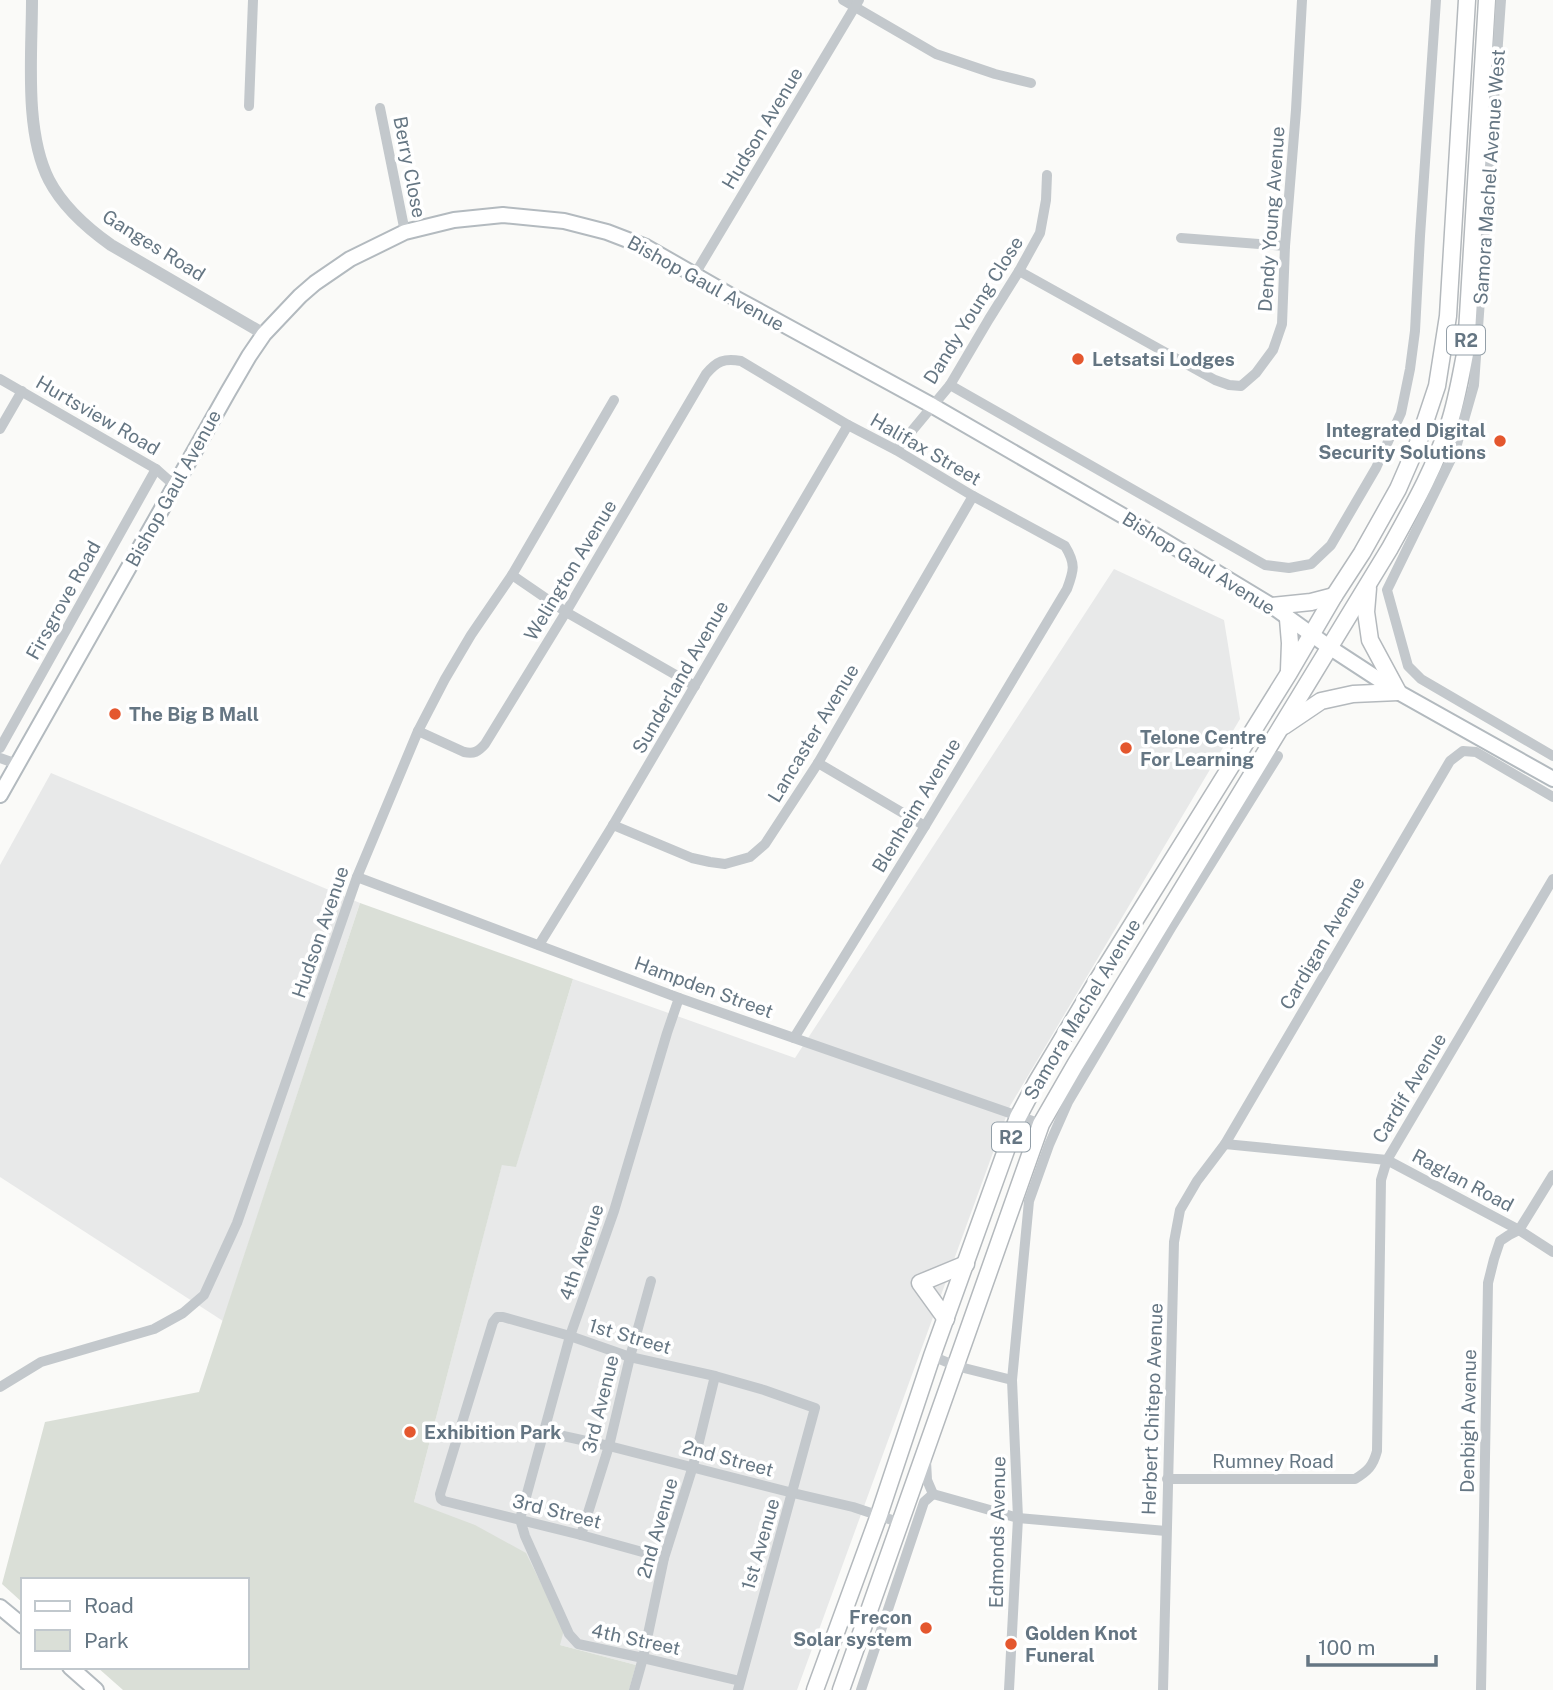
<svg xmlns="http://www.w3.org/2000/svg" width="1553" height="1690" viewBox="0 0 1553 1690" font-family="'Public Sans',sans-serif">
  <rect width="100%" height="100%" fill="#fafaf8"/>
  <g fill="#e8e9e9">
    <polygon points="1114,569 1224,620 1240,719 1010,1106 797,1690 629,1690 636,1665 560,1645 414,1502 502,1164 516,1166 573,979 795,1058"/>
    <polygon points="51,773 360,903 223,1321 0,1177 0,865"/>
  </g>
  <polygon fill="#dadfd7" points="360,903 573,979 516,1167 502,1165 414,1502 475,1525 526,1553 564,1630 560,1645 636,1665 629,1690 123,1690 97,1667 247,1667 247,1580 23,1580 23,1603 2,1584 45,1422 199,1392"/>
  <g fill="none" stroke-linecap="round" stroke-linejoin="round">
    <defs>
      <g id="secondary">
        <polyline points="0,795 228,392 249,356 264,334 300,296 315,283 350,259 405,232 454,220 503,215 564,221 607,232 646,247 735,298 933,406 1125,517 1272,606 1329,647 1398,692 1553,779"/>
        <polyline points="0,1607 23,1626"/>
        <polyline points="70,1667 96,1690"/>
      </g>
      <g id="trunk">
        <polyline points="1272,606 1311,602 1334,596"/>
        <polyline points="1288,619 1290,643 1289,670"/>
        <polyline points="1284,726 1321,701 1353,694 1398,692 1370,640 1366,612 1368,588"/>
        <polyline points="946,1319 920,1283 966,1264"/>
        <polyline points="815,1690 879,1515 932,1356 1018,1117 1036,1083 1097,981 1289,673 1334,596 1362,553 1398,489 1418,443 1437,386 1448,316 1467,0"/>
        <path d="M841,1690L1041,1124L1075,1065L1390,548C1412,508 1435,468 1449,424C1457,400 1461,374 1466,349L1487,0"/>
      </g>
    </defs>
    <use href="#secondary" stroke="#b3babf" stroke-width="18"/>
    <use href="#trunk" stroke="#b4b9bd" stroke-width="19"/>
    <g stroke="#c3c8cc" stroke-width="10">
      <polyline points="843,0 936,54 995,74 1031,83"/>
      <polyline points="1501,0 1474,385 1455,451 1387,590 1408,666 1421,679 1553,756"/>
      <polyline points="249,106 253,0"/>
      <polyline points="380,108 405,232"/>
      <polyline points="1181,238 1285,246"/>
      <polyline points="1019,271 1215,380 1229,385 1241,386 1256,373 1273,350 1282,324 1285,246 1296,110 1302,0"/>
      <polyline points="695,274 859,0"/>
      <polyline points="0,379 156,469 174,485"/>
      <polyline points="950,385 1265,565 1289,568 1311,564 1331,545 1376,468 1401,413 1410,369 1415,331 1420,236 1436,0"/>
      <polyline points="0,429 22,391"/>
      <polyline points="896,450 950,385 989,319 1019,271 1040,233 1046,200 1047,175"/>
      <polyline points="512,575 566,612 695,686"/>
      <path d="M418,731L464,752C474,754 478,752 485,744L566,612L706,374C717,361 724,358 741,361L848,425L896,450L973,496L1065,546C1076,564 1074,570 1067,589L925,826L794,1038"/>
      <polyline points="0,748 156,469"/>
      <polyline points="0,758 17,764"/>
      <polyline points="818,763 925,826"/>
      <polyline points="613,825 692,858 710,862 725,864 750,857 765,844 818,763 973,496"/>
      <polyline points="357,877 679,998 1041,1124"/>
      <polyline points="539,945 613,825 848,425"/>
      <polyline points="679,998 667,1033 614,1211 570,1336 520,1519 525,1536 569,1634 578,1644 643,1658 740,1681"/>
      <polyline points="1225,1144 1387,1160 1519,1230 1553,1252"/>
      <polyline points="932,1356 956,1366 1012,1380"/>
      <polyline points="0,1387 41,1362 154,1329 183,1313 204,1295 237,1223 357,877 418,731 445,679 471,635 512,575 614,400"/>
      <polyline points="545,1432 609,1446 793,1493 853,1507 901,1523"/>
      <polyline points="926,1461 927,1480 933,1494"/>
      <path d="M1167,1479H1355C1368,1471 1373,1466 1377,1451L1381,1180L1387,1160L1553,879"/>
      <polyline points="581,1535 609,1446 630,1357 651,1281"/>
      <polyline points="664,1558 581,1535 444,1501 441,1499 440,1494 493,1322 497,1317 503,1317 570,1336 630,1357 715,1376 764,1390 815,1408 738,1690"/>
      <polyline points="634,1690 643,1658 664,1558 693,1466 715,1376"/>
      <polyline points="861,1690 924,1502 933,1494 1018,1518 1166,1531"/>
      <polyline points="1009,1690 1018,1518 1012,1380 1029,1201 1049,1145 1068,1102 1171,928 1278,756"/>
      <polyline points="1163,1690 1174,1242 1180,1210 1197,1181 1225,1144 1450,761 1463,751 1476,752 1553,797"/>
      <polyline points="1481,1690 1488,1283 1494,1259 1500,1241 1509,1235 1519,1230 1553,1175"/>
    </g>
    <path stroke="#c3c8cc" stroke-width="12" d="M32,0C32,54 24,131 49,180C63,207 87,228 111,245L264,334"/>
    <use href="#secondary" stroke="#fff" stroke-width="14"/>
    <use href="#trunk" stroke="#fff" stroke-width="16"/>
  </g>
  <g fill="#e4572e" stroke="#fff" stroke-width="2.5">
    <circle cx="1078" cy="359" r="7"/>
    <circle cx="1500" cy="441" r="7"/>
    <circle cx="115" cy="714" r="7"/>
    <circle cx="1126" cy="748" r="7"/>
    <circle cx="410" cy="1432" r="7"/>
    <circle cx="926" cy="1628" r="7"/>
    <circle cx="1011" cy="1644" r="7"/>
  </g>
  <g text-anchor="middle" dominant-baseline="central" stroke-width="7" stroke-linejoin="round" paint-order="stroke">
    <g fill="#fff" stroke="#939fa8" stroke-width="2">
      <rect x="1447" y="325.5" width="38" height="29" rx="5"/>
      <rect x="992" y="1122.5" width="38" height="29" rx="5"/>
    </g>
    <g font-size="18" font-weight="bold" fill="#657683">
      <text x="1466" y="340">R2</text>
      <text x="1011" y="1137">R2</text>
    </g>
    <g font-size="19" fill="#657683" stroke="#fff">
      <text transform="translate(762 128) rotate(-59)">Hudson Avenue</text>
      <text transform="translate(410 167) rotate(79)">Berry Close</text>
      <text transform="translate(1489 177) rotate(-86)">Samora Machel Avenue West</text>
      <text transform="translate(1271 219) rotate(-86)">Dendy Young Avenue</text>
      <text transform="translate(154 245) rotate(32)">Ganges Road</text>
      <text transform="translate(706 283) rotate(29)">Bishop Gaul Avenue</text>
      <text transform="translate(973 310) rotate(-58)">Dandy Young Close</text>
      <text transform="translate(98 415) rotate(30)">Hurtsview Road</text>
      <text transform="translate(926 449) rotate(30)">Halifax Street</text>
      <text transform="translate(173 488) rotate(-61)">Bishop Gaul Avenue</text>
      <text transform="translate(1199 563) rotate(32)">Bishop Gaul Avenue</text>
      <text transform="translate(570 570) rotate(-59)">Welington Avenue</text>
      <text transform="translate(63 600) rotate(-61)">Firsgrove Road</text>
      <text transform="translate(680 677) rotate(-60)">Sunderland Avenue</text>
      <text transform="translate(813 733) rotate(-59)">Lancaster Avenue</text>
      <text transform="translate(916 805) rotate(-59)">Blenheim Avenue</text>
      <text transform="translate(320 932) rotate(-71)">Hudson Avenue</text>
      <text transform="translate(1322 943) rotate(-60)">Cardigan Avenue</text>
      <text transform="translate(704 987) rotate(20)">Hampden Street</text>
      <text transform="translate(1082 1009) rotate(-59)">Samora Machel Avenue</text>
      <text transform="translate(1409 1088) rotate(-59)">Cardif Avenue</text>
      <text transform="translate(1463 1180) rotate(28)">Raglan Road</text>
      <text transform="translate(581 1252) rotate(-71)">4th Avenue</text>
      <text transform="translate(630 1336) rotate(16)">1st Street</text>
      <text transform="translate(600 1404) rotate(-76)">3rd Avenue</text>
      <text transform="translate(1152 1409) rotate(-88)">Herbert Chitepo Avenue</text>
      <text transform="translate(1468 1421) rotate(-89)">Denbigh Avenue</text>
      <text transform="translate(728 1458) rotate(15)">2nd Street</text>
      <text x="1273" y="1461">Rumney Road</text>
      <text transform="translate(557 1511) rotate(14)">3rd Street</text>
      <text transform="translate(657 1528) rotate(-74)">2nd Avenue</text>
      <text transform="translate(997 1532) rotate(-89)">Edmonds Avenue</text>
      <text transform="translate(760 1544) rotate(-74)">1st Avenue</text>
      <text transform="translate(636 1639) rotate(12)">4th Street</text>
    </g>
    <g font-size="19" font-weight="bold" fill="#657683" stroke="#fff" text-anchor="start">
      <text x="1092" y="359">Letsatsi Lodges</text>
      <text x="1486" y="430" text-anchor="end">Integrated Digital<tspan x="1486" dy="22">Security Solutions</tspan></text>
      <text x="129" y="714">The Big B Mall</text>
      <text x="1140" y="737">Telone Centre<tspan x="1140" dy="22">For Learning</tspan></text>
      <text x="424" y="1432">Exhibition Park</text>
      <text x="912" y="1617" text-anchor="end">Frecon<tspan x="912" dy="22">Solar system</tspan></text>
      <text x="1025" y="1633">Golden Knot<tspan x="1025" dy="22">Funeral</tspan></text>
    </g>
  </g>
  <rect x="21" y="1578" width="228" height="91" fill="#ffffff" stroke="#c1c8cd" stroke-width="2"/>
  <rect x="35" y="1601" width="35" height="10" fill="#ffffff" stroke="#c1c8cd" stroke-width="2"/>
  <text x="84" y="1613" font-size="21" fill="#657683">Road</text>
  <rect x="35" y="1630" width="35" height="21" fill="#dadfd7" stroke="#c1c8cd" stroke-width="2"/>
  <text x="84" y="1648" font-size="21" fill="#657683">Park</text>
  <path d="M1308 1655v10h128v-10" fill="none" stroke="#657683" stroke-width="3.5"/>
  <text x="1318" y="1655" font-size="21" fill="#657683" stroke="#ffffff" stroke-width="5" paint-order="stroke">100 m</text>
</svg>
